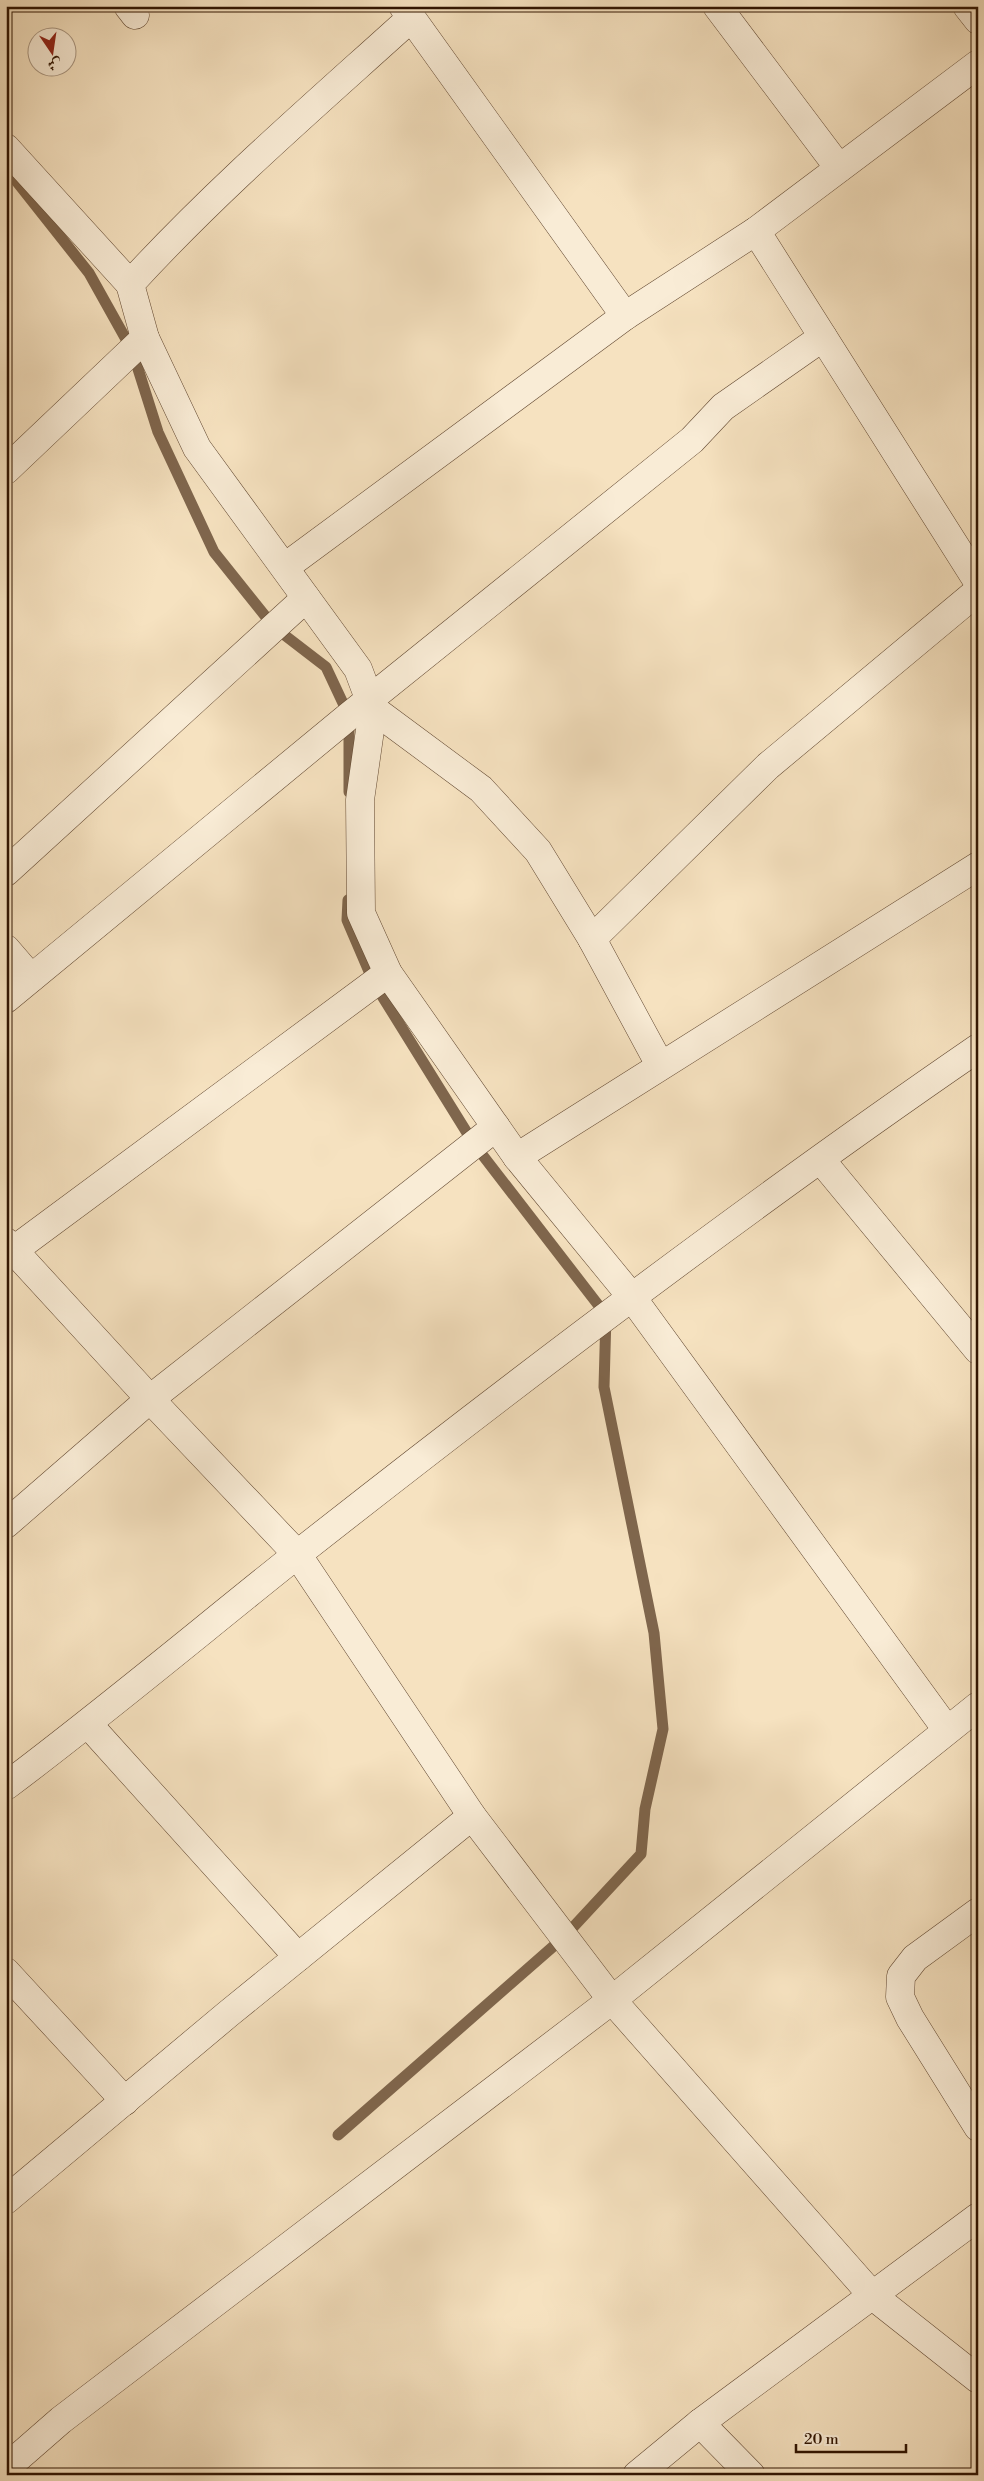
<svg xmlns="http://www.w3.org/2000/svg" width="984" height="2481" viewBox="0 0 984 2481" font-family="'Libre Bodoni',Amiri,serif">
  <rect width="100%" height="100%" fill="#f6e2c0"/>
  <filter id="stains"><feTurbulence type="fractalNoise" baseFrequency=".004" numOctaves="4"/><feColorMatrix values="0 0 0 0 .2 0 0 0 0 .09 0 0 0 0 .02 0 0 0 .5 -.17"/></filter>
  <radialGradient id="worn" r=".72"><stop offset=".6" stop-color="#630" stop-opacity="0"/><stop offset="1" stop-color="#630" stop-opacity=".3"/></radialGradient>
  <g fill="none" stroke-linecap="round" stroke-linejoin="round">
    <g stroke="#7f664d" stroke-width="11">
      <polyline points="6,168 89,273 132,350 158,432 214,552 274,627 326,667 349,716 349,792"/>
      <polyline points="338,2135 564,1937 641,1854 645,1809 663,1729 654,1633 604,1387 606,1315 474,1144 374,983 347,920 348,900"/>
    </g>
    <defs>
      <g id="street">
        <polyline points="128,6 135,15"/>
        <polyline points="403,6 625,316"/>
        <polyline points="717,6 839,168"/>
        <polyline points="967,6 978,20"/>
        <path d="M411,18C315,105 217,189 130,284L145,338L197,448L358,669L373,709L360,800L361,913L388,973L517,1157L631,1296L947,1730"/>
        <polyline points="6,148 130,284"/>
        <polyline points="756,231 978,582"/>
        <polyline points="6,470 145,338"/>
        <polyline points="285,567 625,316 756,231 978,64"/>
        <polyline points="373,709 481,789 538,851 592,939 660,1065"/>
        <polyline points="6,872 306,598"/>
        <polyline points="592,939 768,766 978,591"/>
        <polyline points="6,949 31,978"/>
        <polyline points="6,999 349,716 692,440 723,407 823,337"/>
        <polyline points="517,1157 978,866"/>
        <polyline points="821,1160 978,1350"/>
        <polyline points="6,1242 150,1399 297,1554 472,1816 612,2000 873,2296 978,2379"/>
        <polyline points="14,1250 388,973"/>
        <polyline points="6,1524 150,1399 496,1127"/>
        <polyline points="88,1724 298,1957"/>
        <path d="M6,1786C106,1711 201,1631 299,1553C520,1379 745,1208 978,1048"/>
        <polyline points="978,1912 915,1958 901,1976 900,1997 910,2018 978,2127"/>
        <polyline points="6,1972 125,2101"/>
        <polyline points="6,2200 228,2014 472,1816"/>
        <polyline points="700,2423 751,2475"/>
        <polyline points="6,2468 61,2420 612,2000 978,1706"/>
        <polyline points="637,2475 700,2423 978,2217"/>
      </g>
    </defs>
    <use href="#street" stroke="#624831" stroke-width="29"/>
    <use href="#street" stroke="#f9ecd6" stroke-width="28"/>
  </g>
  <rect width="984" height="2481" fill="none" stroke="#f6e2c0" stroke-width="25"/>
  <rect x="8" y="8" width="969" height="2466" fill="none" stroke="#301401" stroke-width="2.5"/>
  <rect x="12" y="12" width="959" height="2456" fill="none" stroke="#301401"/>
  <g transform="translate(52 52) rotate(167)"><circle r="24" fill="#f9ecd6" stroke="#a99681"/>
  <path d="M0-4L9 19L0 12L-9 19Z" fill="#8f2418"/>
  <text y="-8" font-size="14" font-weight="bold" text-anchor="middle" fill="#301401">ش</text>
  </g>
  <path d="M796 2444v8h110v-8" fill="none" stroke="#301401" stroke-width="2.5"/>
  <text x="804" y="2444" font-size="15" fill="#301401" stroke="#f9ecd6" stroke-width="4" paint-order="stroke">20 m</text>
  <rect width="100%" height="100%" filter="url(#stains)"/>
  <rect width="100%" height="100%" fill="url(#worn)"/>
</svg>
